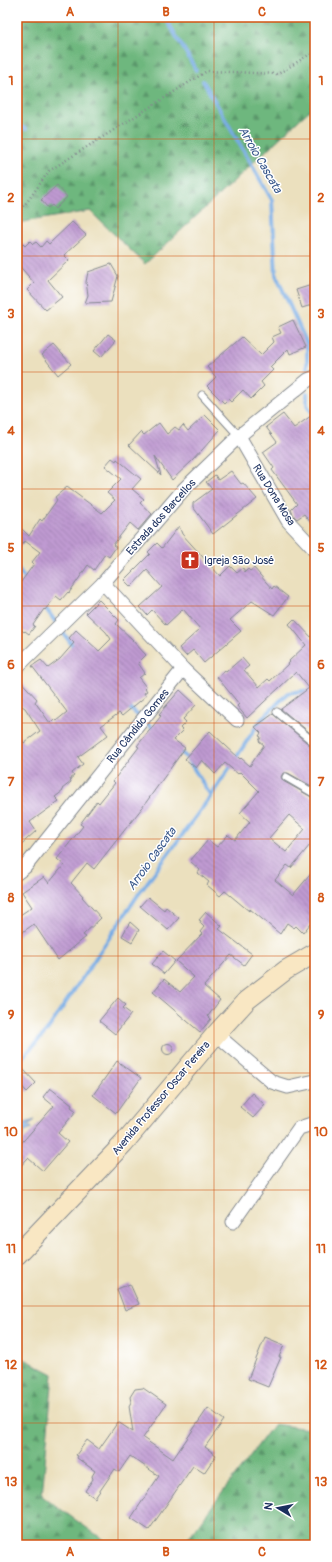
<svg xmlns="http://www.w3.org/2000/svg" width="332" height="1562" viewBox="0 0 332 1562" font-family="Pangolin,sans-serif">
  <defs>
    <pattern id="forest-firs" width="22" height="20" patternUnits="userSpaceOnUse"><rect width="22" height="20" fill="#6eb77e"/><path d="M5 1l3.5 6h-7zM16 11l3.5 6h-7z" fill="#5a956a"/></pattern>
    <pattern id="water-ripples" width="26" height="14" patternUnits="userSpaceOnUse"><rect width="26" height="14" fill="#76abe4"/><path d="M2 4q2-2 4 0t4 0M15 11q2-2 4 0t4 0" fill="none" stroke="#608cbc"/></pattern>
    <pattern id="building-back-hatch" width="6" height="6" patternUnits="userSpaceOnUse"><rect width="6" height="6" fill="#bf9ad1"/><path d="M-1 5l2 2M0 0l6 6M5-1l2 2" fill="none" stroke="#9a7ead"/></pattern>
  </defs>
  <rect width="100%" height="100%" fill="#fff"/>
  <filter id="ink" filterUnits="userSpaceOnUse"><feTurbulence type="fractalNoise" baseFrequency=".025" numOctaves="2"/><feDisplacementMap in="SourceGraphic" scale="8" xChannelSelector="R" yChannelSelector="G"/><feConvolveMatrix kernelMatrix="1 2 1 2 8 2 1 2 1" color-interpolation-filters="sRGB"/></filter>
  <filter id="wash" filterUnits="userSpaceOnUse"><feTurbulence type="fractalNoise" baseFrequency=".012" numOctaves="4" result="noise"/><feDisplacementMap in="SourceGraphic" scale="16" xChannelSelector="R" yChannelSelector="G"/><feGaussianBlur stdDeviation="0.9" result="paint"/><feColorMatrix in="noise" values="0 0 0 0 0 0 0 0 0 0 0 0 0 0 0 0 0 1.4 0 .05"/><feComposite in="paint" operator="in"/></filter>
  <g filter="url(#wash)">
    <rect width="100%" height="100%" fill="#ebe0be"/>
    <g fill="url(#forest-firs)" stroke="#44736e">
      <polygon points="17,17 315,17 315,105 145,264 90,211 17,223"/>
      <polygon points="17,1355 53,1374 42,1496 111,1545 17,1545"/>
      <polygon points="274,1424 315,1430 315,1545 183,1545"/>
    </g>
    <polygon fill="url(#water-ripples)" stroke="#486da1" points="19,1119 25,1123 35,1120 28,1125 32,1128 25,1131 21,1140 17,1140 17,1126"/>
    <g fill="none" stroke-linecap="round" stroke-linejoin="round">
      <g stroke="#76abe4" stroke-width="4">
        <polyline points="165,17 196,70"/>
        <polyline points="203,81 272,200 276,275 307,344 307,368"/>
        <polyline points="17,126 26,129"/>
        <polyline points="307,393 307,405 315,417"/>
        <polyline points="17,568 27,582"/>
        <polyline points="44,606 75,649"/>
        <polyline points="126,705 156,731"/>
        <polyline points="178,750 187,758 211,796"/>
        <polyline points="17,1063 46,1032 138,895 211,796 260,721 288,693 310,690 315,685"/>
      </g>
    </g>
    <g id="blocks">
      <g fill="url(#building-back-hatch)" fill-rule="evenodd">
        <polygon points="57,185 67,197 55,209 52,205 48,208 41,200"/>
        <polygon points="72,222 86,235 64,255 69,260 48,280 62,297 46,310 27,290 34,283 17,263 17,248 23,244 25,246 30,241 33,244 36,242 41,247 46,241 49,244"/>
        <polygon points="111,264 118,276 111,302 85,303 88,295 86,282 88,272"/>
        <polygon points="315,284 315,304 302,308 296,290"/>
        <polygon points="293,320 306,347 290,354 288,349 270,367 273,370 261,382 264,386 251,399 243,390 231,402 228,399 224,403 207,386 216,377 207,367 242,337 261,355 274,342 272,337 281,333 278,327"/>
        <polygon points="108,334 116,340 101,357 94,351"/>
        <polygon points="54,345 71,364 58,375 42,355"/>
        <polygon points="315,413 315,455 310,458 315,464 315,528 304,514 297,519 294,516 291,510 297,504 272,470 274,468 263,452 277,442 266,427 283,414 294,428"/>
        <polygon points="205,415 220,430 193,460 172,480 155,456 161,475 129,445 141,432 144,435 159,423 167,434 175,427 179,430 183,425 188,431"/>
        <polygon points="112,458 116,461 117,459 141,479 132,489 144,499 140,503 152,514 138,530 130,523 113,545 116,547 109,557 105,554 94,570 88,565 69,593 68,592 61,600 56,596 45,610 44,609 33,625 35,626 29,634 25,631 24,632 17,626 17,578 21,582 34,564 32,562 40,552 25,541 17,550 17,534 22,529 29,536 40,519 42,521 57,500 55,497 67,487 102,513 115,500 107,493 121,479 105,466"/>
        <polygon points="231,471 241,484 243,483 257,499 213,534 193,507 193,503 212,489 206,482 215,475 218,480"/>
        <polygon points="179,526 182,534 220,576 230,566 237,573 243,568 245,572 248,569 250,571 254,568 272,589 274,586 288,597 274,615 252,601 230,620 241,631 204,663 193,650 186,656 179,648 200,629 183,609 166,625 152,610 147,615 140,607 162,587 147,570 131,587 124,580 150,554 148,552 157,543 162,548"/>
        <polygon points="99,600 119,620 116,624 133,640 132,640 146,655 138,663 145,673 139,678 146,687 145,688 147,691 144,693 146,696 122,716 119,713 101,726 108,735 78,757 83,764 72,773 74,776 70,779 71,782 62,789 63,791 55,797 59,801 30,822 36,831 17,848 17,733 24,743 40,731 25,708 17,703 17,677 37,699 35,702 50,723 54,719 56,721 67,712 32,666 41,660 48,668 60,659 74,643 69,638 76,630 99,651 111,639 106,632 86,613"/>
        <polygon points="294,619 313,639 315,637 315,737 281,709 309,688 296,672 247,718 237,706 239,704 217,677 225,670 226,672 242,658 249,666 244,670 259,687 268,679 270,681 290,662 289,661 306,645 289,624"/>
        <polygon points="180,690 196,705 183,719 186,722 180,728 183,731 174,740 185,748 142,808 94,869 87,863 71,883 83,896 82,897 101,918 83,935 86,937 58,960 34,924 17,936 17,917 32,907 22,892 44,877 49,883 64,865 57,859 83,826 80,824 97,801 99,803 115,783 113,781 139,747 137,746 161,716 159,714"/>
        <path d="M273,714L312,747L315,748V788L288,773H283L281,777L283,781L315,799V839L291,868L287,865L275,880L293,895L315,869V928L310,924L303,933L296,926L294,928L287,923L280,934L250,909L249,911L225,891L220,896L207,885L209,882L198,873L200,870L190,861L208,840L217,847L228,835L235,840L250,822L240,813L259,791L240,772L238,774L225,763L215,774L202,760L196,768L185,759L210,731L240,759L241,758L250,766L264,745L259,741L261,737L259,736L261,733L255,727ZM289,815L305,829L286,852L269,838Z"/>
        <polygon points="148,897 164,910 166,907 179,918 168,930 140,906"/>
        <polygon points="206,912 222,926 219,929 252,954 244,965 231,955 204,986 220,1000 208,1016 211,1019 200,1032 153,992 164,979 180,992 194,977 176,961 202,934 200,932 204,927 200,923 201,921 199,920"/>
        <polygon points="130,922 139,930 132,942 122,936"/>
        <polygon points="163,951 175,961 164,974 152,964"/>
        <polygon points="118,998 126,1005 123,1008 131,1014 115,1034 99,1021"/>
        <circle cx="168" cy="1049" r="5.5"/>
        <polygon points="117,1061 141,1078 116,1113 93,1095"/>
        <polygon points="23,1069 36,1083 27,1092 17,1081 17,1075"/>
        <polygon points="50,1088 72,1105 71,1107 76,1111 58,1133 68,1142 43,1171 28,1158 17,1170 17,1148 54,1106 43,1097"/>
        <polygon points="252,1093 265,1105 253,1118 240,1107"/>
        <polygon points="130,1284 139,1304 125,1310 117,1289"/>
        <polygon points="265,1337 284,1345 279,1357 281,1357 268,1387 248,1379"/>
        <polygon points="143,1388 166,1404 143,1438 173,1459 208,1408 224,1420 205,1447 216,1455 204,1473 193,1466 149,1530 131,1518 159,1476 130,1456 119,1472 115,1469 95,1498 85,1491 93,1479 92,1476 95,1471 77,1458 78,1456 76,1455 87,1440 99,1449 118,1422 133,1432 129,1406 131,1402 130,1397 135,1389"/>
      </g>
    </g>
  </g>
  <g filter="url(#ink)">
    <use href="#blocks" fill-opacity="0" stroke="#83888e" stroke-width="1"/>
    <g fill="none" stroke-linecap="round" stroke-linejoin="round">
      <defs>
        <g id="service">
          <polyline points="202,395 239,436"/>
          <polyline points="277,712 315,743"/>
          <polyline points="286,777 315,794"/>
        </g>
        <g id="minor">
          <polyline points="239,436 288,521 315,550"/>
          <polyline points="103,583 183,669 237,720"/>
          <polyline points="17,667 103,583 184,489 239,436 308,380 315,377"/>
          <polyline points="17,873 25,867 183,669"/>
          <polyline points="216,1034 272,1082 288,1087 315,1081"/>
          <polyline points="233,1222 299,1128 315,1123"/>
        </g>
        <polyline id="secondary" points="17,1255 123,1144 216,1034 247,1000 286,970 315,953"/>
      </defs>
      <use href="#service" stroke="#83888e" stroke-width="9"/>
      <use href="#minor" stroke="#83888e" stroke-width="15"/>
      <use href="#secondary" stroke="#83888e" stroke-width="21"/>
      <polyline stroke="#83888e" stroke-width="2.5" stroke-dasharray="1 3" stroke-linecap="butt" points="17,212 27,202 49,171 207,71 278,74 315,51"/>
      <use href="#service" stroke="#fff" stroke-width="7"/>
      <use href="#minor" stroke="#fff" stroke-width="13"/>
      <use href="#secondary" stroke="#f9e7c3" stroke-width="19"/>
    </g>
  </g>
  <path fill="none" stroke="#d45514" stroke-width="1" stroke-opacity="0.55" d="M118,17V1545M214,17V1545M17,139H315M17,256H315M17,372H315M17,489H315M17,606H315M17,723H315M17,839H315M17,956H315M17,1073H315M17,1190H315M17,1306H315M17,1423H315"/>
  <defs>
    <symbol id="church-square" viewBox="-11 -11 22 22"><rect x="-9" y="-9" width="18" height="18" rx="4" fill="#c8321e" stroke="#fff"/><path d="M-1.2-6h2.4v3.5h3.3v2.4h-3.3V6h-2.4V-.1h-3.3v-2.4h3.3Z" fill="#fff"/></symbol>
  </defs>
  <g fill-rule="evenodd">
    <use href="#church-square" x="179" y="549" width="22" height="22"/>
  </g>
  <g text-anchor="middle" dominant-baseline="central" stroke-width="3" stroke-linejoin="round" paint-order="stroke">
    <g font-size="11" fill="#1b2f5e" stroke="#fff">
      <text transform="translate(274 495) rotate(58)">Rua Dona Mosa</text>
      <text transform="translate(161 517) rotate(-48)">Estrada dos Barcellos</text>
      <text transform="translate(138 726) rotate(-51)">Rua Cândido Gomes</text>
      <text transform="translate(161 1098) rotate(-50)">Avenida Professor Oscar Pereira</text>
    </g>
    <g font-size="11" fill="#1b2f5e" stroke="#fff" text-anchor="start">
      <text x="204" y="560">Igreja São José</text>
    </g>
    <g font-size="12" font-style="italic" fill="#3b5a8d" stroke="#fff">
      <text transform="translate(260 160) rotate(60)">Arroio Cascata</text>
      <text transform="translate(152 859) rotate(-54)">Arroio Cascata</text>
    </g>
  </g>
  <rect width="332" height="1562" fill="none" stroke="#fff" stroke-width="44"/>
  <g transform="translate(278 1508) rotate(280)" stroke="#ffffff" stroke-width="3" paint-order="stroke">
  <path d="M0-3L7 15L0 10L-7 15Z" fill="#1b2f5e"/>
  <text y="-6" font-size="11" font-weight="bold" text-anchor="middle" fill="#1b2f5e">N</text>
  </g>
  <rect x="22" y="22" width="288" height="1518" fill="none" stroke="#d45514" stroke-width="1.5"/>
  <g font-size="13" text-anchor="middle" font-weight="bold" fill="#d45514">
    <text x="70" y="16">A</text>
    <text x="166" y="16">B</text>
    <text x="262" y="16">C</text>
    <text x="11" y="85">1</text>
    <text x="321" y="85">1</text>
    <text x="11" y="202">2</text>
    <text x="321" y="202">2</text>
    <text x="11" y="318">3</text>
    <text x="321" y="318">3</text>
    <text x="11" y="435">4</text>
    <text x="321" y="435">4</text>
    <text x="11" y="552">5</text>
    <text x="321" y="552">5</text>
    <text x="11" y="669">6</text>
    <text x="321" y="669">6</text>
    <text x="11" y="786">7</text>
    <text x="321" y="786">7</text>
    <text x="11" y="902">8</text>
    <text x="321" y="902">8</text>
    <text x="11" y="1019">9</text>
    <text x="321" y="1019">9</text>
    <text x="11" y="1136">10</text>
    <text x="321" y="1136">10</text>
    <text x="11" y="1253">11</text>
    <text x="321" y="1253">11</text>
    <text x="11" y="1369">12</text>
    <text x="321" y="1369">12</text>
    <text x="11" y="1486">13</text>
    <text x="321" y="1486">13</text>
    <text x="70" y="1556">A</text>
    <text x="166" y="1556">B</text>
    <text x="262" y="1556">C</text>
  </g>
</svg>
